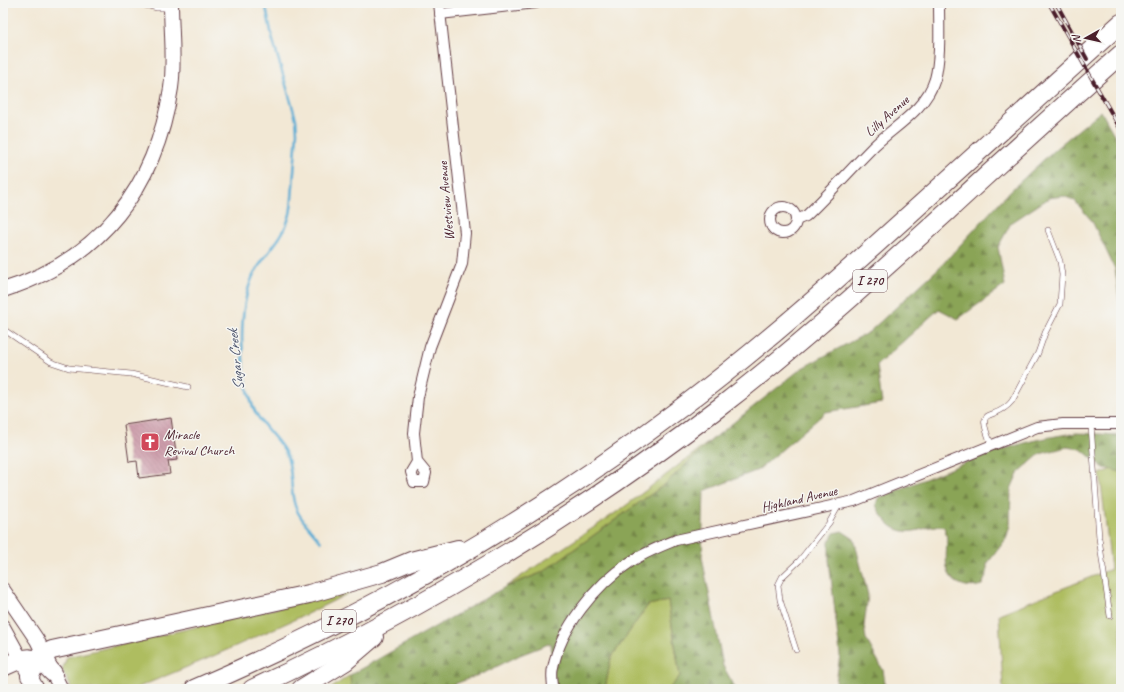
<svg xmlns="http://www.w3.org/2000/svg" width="1124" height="692" viewBox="0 0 1124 692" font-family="Caveat,sans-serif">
  <defs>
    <pattern id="forest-firs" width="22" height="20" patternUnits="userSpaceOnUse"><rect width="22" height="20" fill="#8aa456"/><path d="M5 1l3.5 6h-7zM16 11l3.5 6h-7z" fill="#738547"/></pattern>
    <pattern id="building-back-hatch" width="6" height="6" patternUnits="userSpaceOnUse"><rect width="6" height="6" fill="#ca95a5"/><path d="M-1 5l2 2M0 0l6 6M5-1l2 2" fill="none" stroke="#a67987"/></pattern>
  </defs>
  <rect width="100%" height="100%" fill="#f6f6f2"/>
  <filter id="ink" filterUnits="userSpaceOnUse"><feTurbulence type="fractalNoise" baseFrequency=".025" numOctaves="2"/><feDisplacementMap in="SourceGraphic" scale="8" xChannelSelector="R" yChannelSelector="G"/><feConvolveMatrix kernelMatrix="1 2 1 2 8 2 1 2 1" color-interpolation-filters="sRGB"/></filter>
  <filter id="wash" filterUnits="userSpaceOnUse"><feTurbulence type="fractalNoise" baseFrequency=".012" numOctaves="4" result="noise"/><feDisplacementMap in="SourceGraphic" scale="16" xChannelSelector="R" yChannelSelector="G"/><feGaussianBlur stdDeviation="0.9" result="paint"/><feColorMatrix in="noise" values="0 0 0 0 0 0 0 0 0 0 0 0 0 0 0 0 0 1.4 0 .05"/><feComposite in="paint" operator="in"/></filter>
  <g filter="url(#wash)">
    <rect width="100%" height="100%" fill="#f2e8d5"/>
    <g fill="#aebd60" stroke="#7c6e46">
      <polygon points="714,438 664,485 541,573 505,587 624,507"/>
      <polygon points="1121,465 1121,689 1003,689 999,614 1111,569 1100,474"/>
      <polygon points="361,587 309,613 209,658 134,689 72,689 62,670 67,657 312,600"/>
      <polygon points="668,601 680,676 669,689 605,689 611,658 648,605"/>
      <polygon points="350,675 351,689 330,689"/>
    </g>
    <g fill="url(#forest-firs)" stroke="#6a6240">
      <polygon points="1101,111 1121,147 1121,315 1115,269 1092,221 1074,200 1063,196 1049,198 1011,223 998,247 1005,285 958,319 939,309 877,365 882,403 826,412 758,470 704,491 702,557 723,666 736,689 669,689 680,676 668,601 648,605 611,658 605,689 554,689 551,643 520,655 486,672 442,689 351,689 350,675 505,587 541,573 664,485 714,438 802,368 869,332 940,267 1007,194 1054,150"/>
      <path d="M1076,433L1121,435V472L1104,468L1081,449L1067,447L1040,454L1018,473L1011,489L1010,525L1006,539L987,564V574L982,585C972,588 965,587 956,582C938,569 952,543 944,527C935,524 928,528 919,530C897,536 884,523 876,505L878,498C942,473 1007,441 1076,433Z"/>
      <polygon points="842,531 854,539 868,595 864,626 866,639 883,670 886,689 835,689 840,655 829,560 829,542 834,533"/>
    </g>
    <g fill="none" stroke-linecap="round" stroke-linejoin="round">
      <g stroke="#58acd4" stroke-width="2.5">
        <path d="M265,3L273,41L296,119L297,132C296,150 294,168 293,186C292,195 292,205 290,214C284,240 264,253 253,276C237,312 240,370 253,407C260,426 278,437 286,454C293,469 290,487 294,502C297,517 312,530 321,542"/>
        <polyline points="407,685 409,689"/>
      </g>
    </g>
    <g id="blocks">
      <polygon fill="url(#building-back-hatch)" points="171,418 177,460 168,461 170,474 139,478 137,461 129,462 124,425"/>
    </g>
  </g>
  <g filter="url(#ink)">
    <use href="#blocks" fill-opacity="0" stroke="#633d44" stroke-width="1"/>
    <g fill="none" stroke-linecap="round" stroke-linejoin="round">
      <defs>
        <g id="lane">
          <polyline points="137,3 157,8 170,8"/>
          <polyline points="3,329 51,362 69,368 131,374 188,387"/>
          <polyline points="1091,425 1099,538 1110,616"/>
          <path d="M992,446C973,402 994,424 1012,401L1038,353L1045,333L1060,304L1062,275L1060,261L1048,230"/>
          <polyline points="796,650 780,600 778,585 782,577 799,561 829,523 839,505"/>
        </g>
        <g id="street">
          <polyline points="440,14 536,3"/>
          <circle cx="783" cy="220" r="13"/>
          <path d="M796,220L806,216C829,194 851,169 874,146C895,126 926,109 935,79C941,57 939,26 939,3"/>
          <polyline points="417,462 426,473 424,482 414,482 411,472 417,462 414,433 418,397 430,347 462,264 465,233 439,3"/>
          <path d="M553,689C553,682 551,674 553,668C560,629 596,584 629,563C643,553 659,547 676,540L854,501L1037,427L1063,424H1121"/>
        </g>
        <g id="secondary">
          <path d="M3,290C100,260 156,187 171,88C175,60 171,31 171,3"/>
          <polyline points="3,590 37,640 61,689"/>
          <polyline points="3,627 37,689"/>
        </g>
        <g id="highway">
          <path d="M3,667C25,657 35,652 53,673"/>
          <polyline points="30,676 38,658 52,650 309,594 382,573 411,561 458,549"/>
          <path d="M194,689C367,615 532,520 682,407C762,347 837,280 911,213C981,150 1051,87 1121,23"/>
          <path d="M252,689C418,612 576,518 721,406C800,345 874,278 948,211C1005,158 1063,106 1121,54"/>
          <polyline points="301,689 346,661 374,637"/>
        </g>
      </defs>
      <use href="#lane" stroke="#633d44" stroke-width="6"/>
      <use href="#street" stroke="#633d44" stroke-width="12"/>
      <use href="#secondary" stroke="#633d44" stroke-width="16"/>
      <use href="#highway" stroke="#633d44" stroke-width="20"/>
      <use href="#lane" stroke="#fff" stroke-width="5"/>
      <use href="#street" stroke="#fff" stroke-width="10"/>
      <use href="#secondary" stroke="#fff" stroke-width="14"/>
      <use href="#highway" stroke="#fff" stroke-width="18"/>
      <defs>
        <g id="rail">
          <polyline points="1049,3 1121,130"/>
          <polyline points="1056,3 1087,59"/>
        </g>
      </defs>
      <use href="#rail" stroke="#4a1f2b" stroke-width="4"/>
      <use href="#rail" stroke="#f6f6f2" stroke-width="2.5" stroke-dasharray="8" stroke-linecap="butt"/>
    </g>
  </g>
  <defs>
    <symbol id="church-square" viewBox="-11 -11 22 22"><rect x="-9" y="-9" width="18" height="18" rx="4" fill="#d1495b" stroke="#f6f6f2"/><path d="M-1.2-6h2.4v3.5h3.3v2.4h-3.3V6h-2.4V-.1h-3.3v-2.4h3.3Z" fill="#fff"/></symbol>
  </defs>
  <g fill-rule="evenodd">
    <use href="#church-square" x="139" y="431" width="22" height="22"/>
  </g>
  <g text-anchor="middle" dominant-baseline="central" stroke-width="3" stroke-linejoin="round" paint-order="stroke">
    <g fill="#f6f6f2" stroke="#7e6067" stroke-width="1">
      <rect x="853" y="270" width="34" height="22" rx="3"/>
      <rect x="322" y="610" width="34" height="22" rx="3"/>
    </g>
    <g font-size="13" font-weight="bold" fill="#4a1f2b">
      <text x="870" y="281">I 270</text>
      <text x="339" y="621">I 270</text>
    </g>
    <g font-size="14" fill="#4a1f2b" stroke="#f6f6f2">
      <text transform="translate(887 116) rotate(-42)">Lilly Avenue</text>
      <text transform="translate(446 201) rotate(-95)">Westview Avenue</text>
      <text transform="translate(799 499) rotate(-13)">Highland Avenue</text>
    </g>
    <g font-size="14" fill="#4a1f2b" stroke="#f6f6f2" text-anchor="start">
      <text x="164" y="434">Miracle<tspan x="164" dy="16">Revival Church</tspan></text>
    </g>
    <g font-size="15" font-style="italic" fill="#50576f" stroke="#f6f6f2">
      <text transform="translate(236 360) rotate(-96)">Sugar Creek</text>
    </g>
  </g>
  <rect width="1124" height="692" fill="none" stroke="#f6f6f2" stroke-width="16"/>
  <g transform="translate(1086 38) rotate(262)" stroke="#f6f6f2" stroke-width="3" paint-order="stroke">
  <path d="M0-3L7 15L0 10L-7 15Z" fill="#4a1f2b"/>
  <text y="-6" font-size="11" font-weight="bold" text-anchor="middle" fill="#4a1f2b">N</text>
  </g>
</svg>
